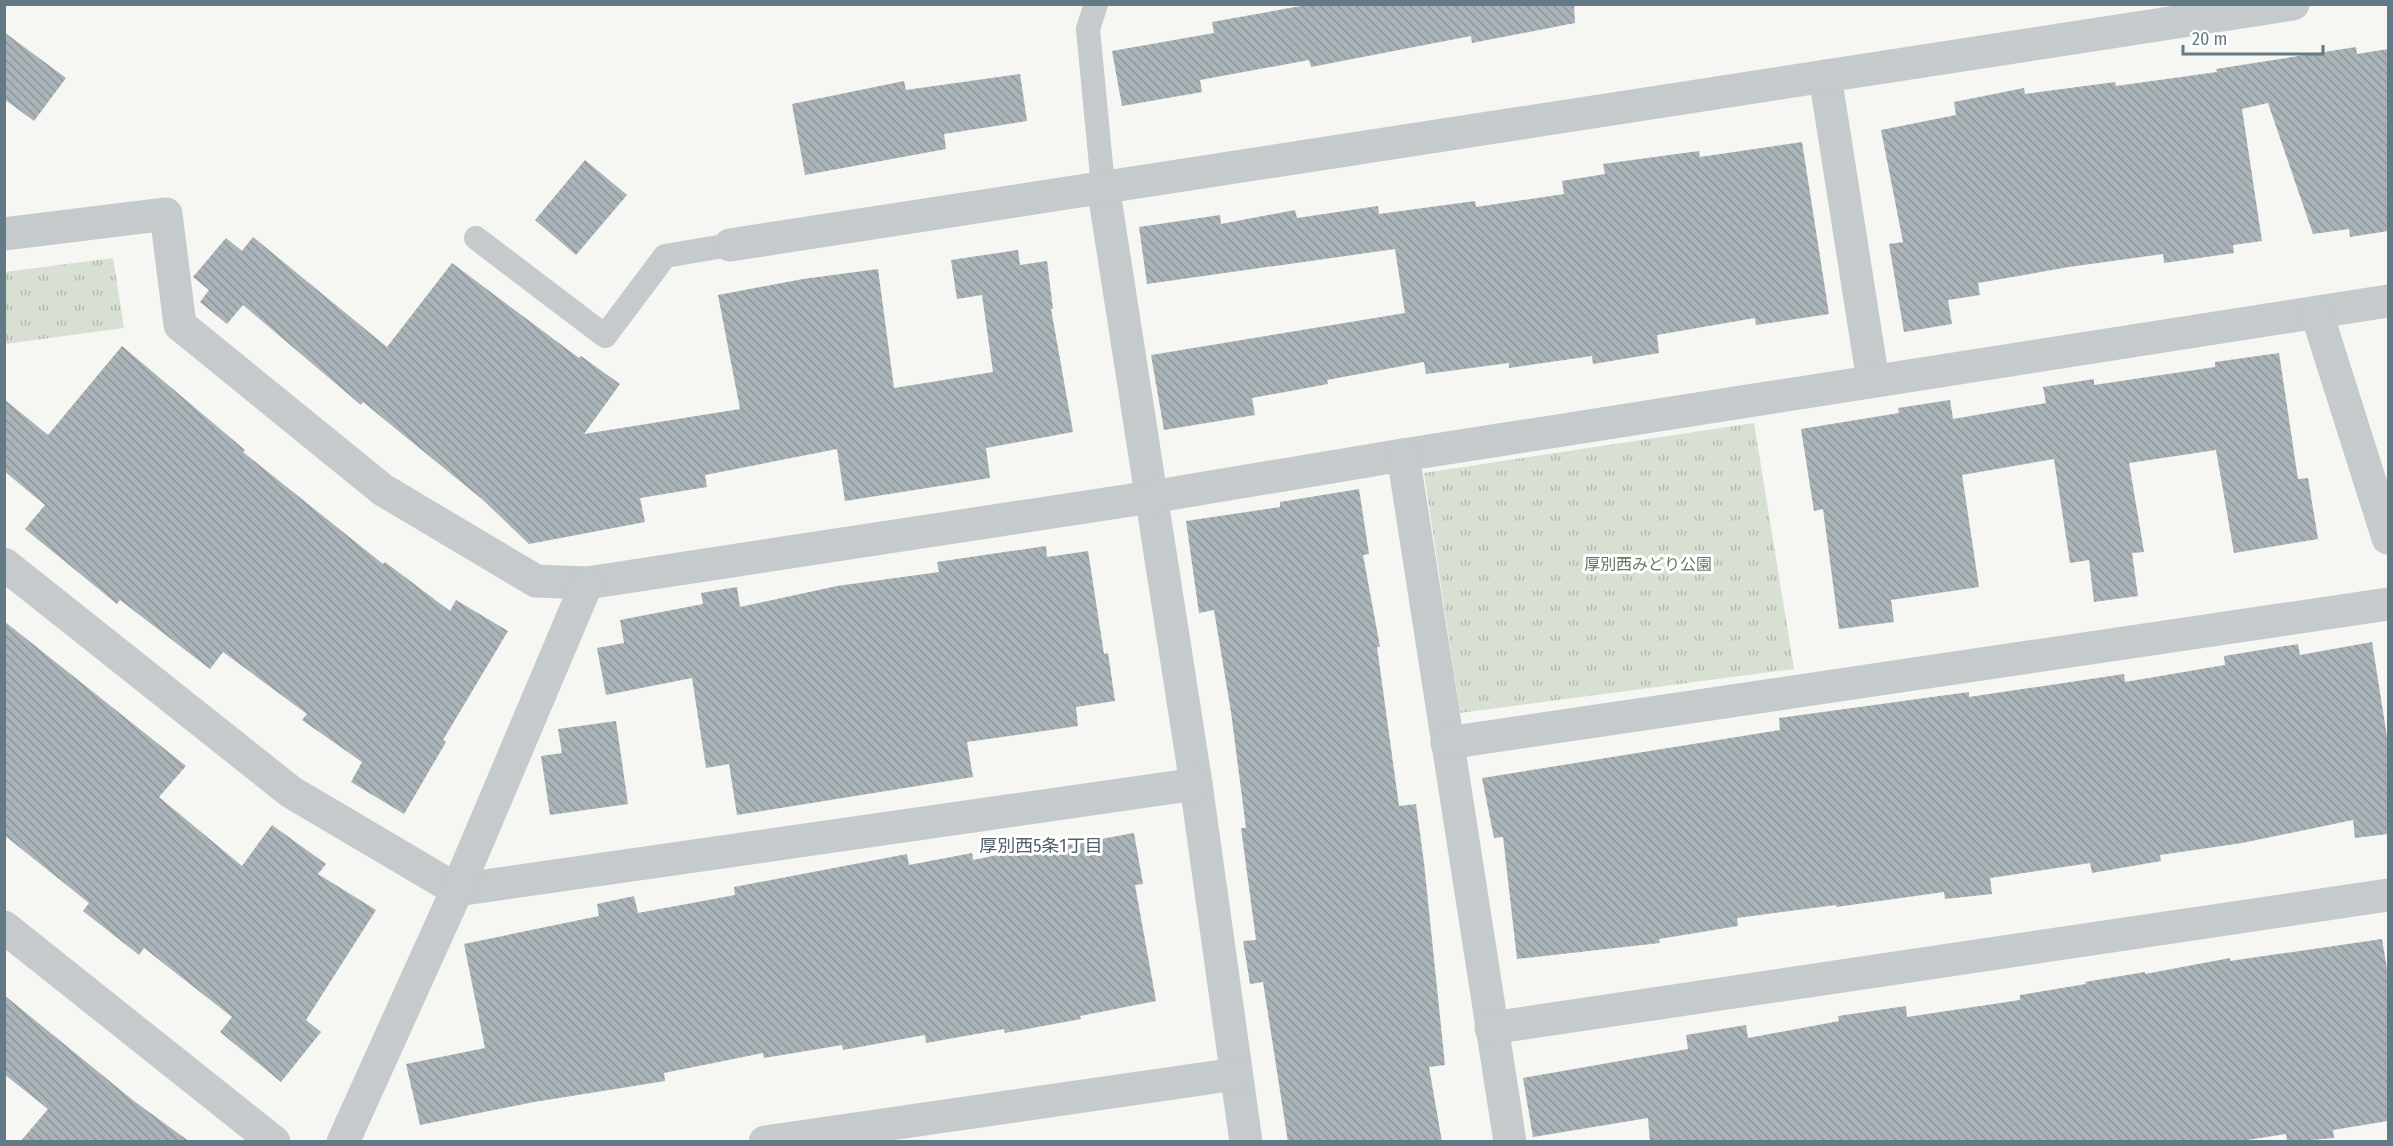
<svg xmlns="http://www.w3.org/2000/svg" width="2393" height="1146" viewBox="0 0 2393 1146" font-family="'Fira Sans Condensed','Noto Sans JP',sans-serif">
  <defs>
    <pattern id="grass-tufts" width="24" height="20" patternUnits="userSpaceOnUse" patternTransform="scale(1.5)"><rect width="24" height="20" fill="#d8dfd3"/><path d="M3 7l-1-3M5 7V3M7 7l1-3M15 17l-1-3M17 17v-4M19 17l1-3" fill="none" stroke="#b3bab1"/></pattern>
    <pattern id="building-back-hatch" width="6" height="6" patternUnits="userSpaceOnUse" patternTransform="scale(1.5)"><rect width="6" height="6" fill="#aab4b8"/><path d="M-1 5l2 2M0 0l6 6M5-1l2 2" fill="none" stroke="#8e979b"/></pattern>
  </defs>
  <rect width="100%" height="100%" fill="#f6f6f2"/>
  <g fill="url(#grass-tufts)">
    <polygon points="113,258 124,328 5,344 5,272"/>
    <polygon points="1754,423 1794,669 1460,713 1424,473"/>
  </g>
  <g fill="url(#building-back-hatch)">
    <polygon points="1312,4 1574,4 1575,23 1472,43 1471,36 1311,67 1309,60 1200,80 1202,92 1122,106 1112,51 1214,33 1212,22"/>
    <polygon points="4,32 66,78 34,121 4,99"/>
    <polygon points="2356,47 2357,54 2388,49 2388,231 2350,237 2349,229 2313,234 2268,103 2242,109 2262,241 2233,245 2234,253 2164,263 2163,254 2069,267 1978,283 1980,295 1948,300 1952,324 1904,332 1889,244 1903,242 1881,130 1956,115 1954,102 2024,88 2025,94 2115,82 2116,86 2217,72 2216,69"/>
    <polygon points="1020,74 1027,121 944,134 946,149 805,175 792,104 904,81 906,90"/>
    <polygon points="1802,142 1829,314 1756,325 1755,318 1657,335 1659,353 1593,364 1592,356 1509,368 1509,363 1426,374 1424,362 1327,380 1328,384 1252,398 1255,415 1164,430 1151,355 1405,313 1395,249 1147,284 1139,227 1220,215 1221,224 1295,210 1297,218 1378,206 1379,214 1475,201 1476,207 1564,194 1562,181 1605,174 1603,164 1699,151 1700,157"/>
    <polygon points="585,160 627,195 576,255 535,220"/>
    <polygon points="253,237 387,347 452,263 579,358 581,356 620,384 584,434 740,409 718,295 803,279 878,269 894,388 993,372 982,295 957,299 951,260 1018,250 1020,265 1047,261 1053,309 1051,309 1073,432 986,448 990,478 845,501 837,449 705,475 707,487 640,498 645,522 529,544 483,500 363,402 361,405 243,305 227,324 200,302 209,290 193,277 226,238 242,251"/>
    <polygon points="122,346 245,450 243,452 383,564 385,562 450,611 456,600 508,631 443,740 446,742 404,814 351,782 362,762 302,720 307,714 223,652 210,669 120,600 117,604 25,529 45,505 4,471 4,399 48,435"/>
    <polygon points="2279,353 2298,479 2308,478 2318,539 2234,553 2216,450 2129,463 2144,552 2132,553 2138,596 2094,602 2089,560 2070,563 2054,459 1962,475 1979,587 1891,600 1894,622 1839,629 1823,509 1814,511 1801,429 1899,413 1898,408 1950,400 1953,419 2046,403 2043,387 2094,379 2094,385 2215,367 2215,362"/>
    <polygon points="1359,489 1369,554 1363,555 1380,647 1377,647 1399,806 1416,804 1424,863 1445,1065 1429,1067 1442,1142 1288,1142 1263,982 1250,984 1243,941 1256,940 1241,828 1246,828 1231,712 1214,610 1199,613 1186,521 1280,507 1280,502"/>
    <polygon points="1046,546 1047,557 1088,551 1104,654 1108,653 1115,701 1076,707 1078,726 967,742 973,777 737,815 729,764 706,768 692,678 606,695 597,648 624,643 620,620 703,604 701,593 737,587 740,607 837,586 939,572 937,562"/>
    <polygon points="4,621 186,766 159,797 242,866 272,825 326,864 318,874 376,910 306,1020 321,1032 281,1082 220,1032 232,1017 144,948 139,955 83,911 89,903 4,835"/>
    <polygon points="2372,642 2388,743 2388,834 2355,838 2353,820 2242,843 2160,855 2161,861 2092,873 2090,863 1990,878 1992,894 1945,899 1944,892 1836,907 1836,905 1737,918 1738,926 1659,939 1660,943 1517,959 1503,837 1494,838 1482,778 1780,730 1779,718 1969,692 1969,697 2124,674 2125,682 2225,665 2224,656 2298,644 2300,655"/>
    <polygon points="616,721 628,804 550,815 541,756 562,753 558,729"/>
    <polygon points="1134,833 1143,884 1135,885 1156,1001 1080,1016 1081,1019 1005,1033 1004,1029 926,1043 925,1035 843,1050 842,1045 764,1058 763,1053 664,1073 665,1081 534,1102 420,1125 406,1064 485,1048 464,944 599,916 597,904 634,896 638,913 735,895 734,887 907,854 909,865 972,853 973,860 1050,844 1051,848"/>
    <polygon points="2382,939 2388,975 2388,1121 2333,1130 2334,1138 2287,1142 2286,1134 2234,1142 1650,1142 1648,1118 1533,1137 1523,1078 1688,1049 1686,1035 1746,1025 1748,1038 1839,1021 1838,1016 1906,1006 1907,1017 2020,1000 2020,995 2086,984 2085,982 2145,972 2145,974 2230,958 2230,961"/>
    <polygon points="4,995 134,1101 190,1142 20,1142 48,1109 4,1074"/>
  </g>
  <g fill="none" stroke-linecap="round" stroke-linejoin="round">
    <g stroke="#c5cacc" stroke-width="24">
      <polyline points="1096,4 1088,29 1103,186"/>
      <polyline points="476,238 605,336 665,256 730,245"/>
    </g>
    <g stroke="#c5cacc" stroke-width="33">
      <polyline points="1825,76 1873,381"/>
      <polyline points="1103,186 1196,784 1246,1142"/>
      <polyline points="4,234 166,214 180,325 383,490 536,581 587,583 1151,497 1403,455 2388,301"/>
      <polyline points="730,245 2293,4"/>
      <polyline points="2317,314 2388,538"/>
      <polyline points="1403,455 1510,1142"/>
      <polyline points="4,564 291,792 457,890 1196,784"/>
      <polyline points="1447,743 2388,604"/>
      <polyline points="4,927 274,1142"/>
      <polyline points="1491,1028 2388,895"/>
      <polyline points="343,1142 457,890 587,583"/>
      <polyline points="765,1142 1236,1074"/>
    </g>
  </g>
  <g text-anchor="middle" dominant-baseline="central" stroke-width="6" stroke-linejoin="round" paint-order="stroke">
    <g font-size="16" fill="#65785e" stroke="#fff">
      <text x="1648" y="564">厚別西みどり公園</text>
    </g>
    <g font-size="18" fill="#51616a" stroke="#fff">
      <text x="1041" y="846">厚別西5条1丁目</text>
    </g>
  </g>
  <rect width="2393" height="1146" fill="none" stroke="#637986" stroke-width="12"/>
  <path d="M2183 45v9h140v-9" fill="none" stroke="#637986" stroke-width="3"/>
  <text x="2192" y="45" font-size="18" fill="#637986" stroke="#ffffff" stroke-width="4.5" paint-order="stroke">20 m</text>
</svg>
